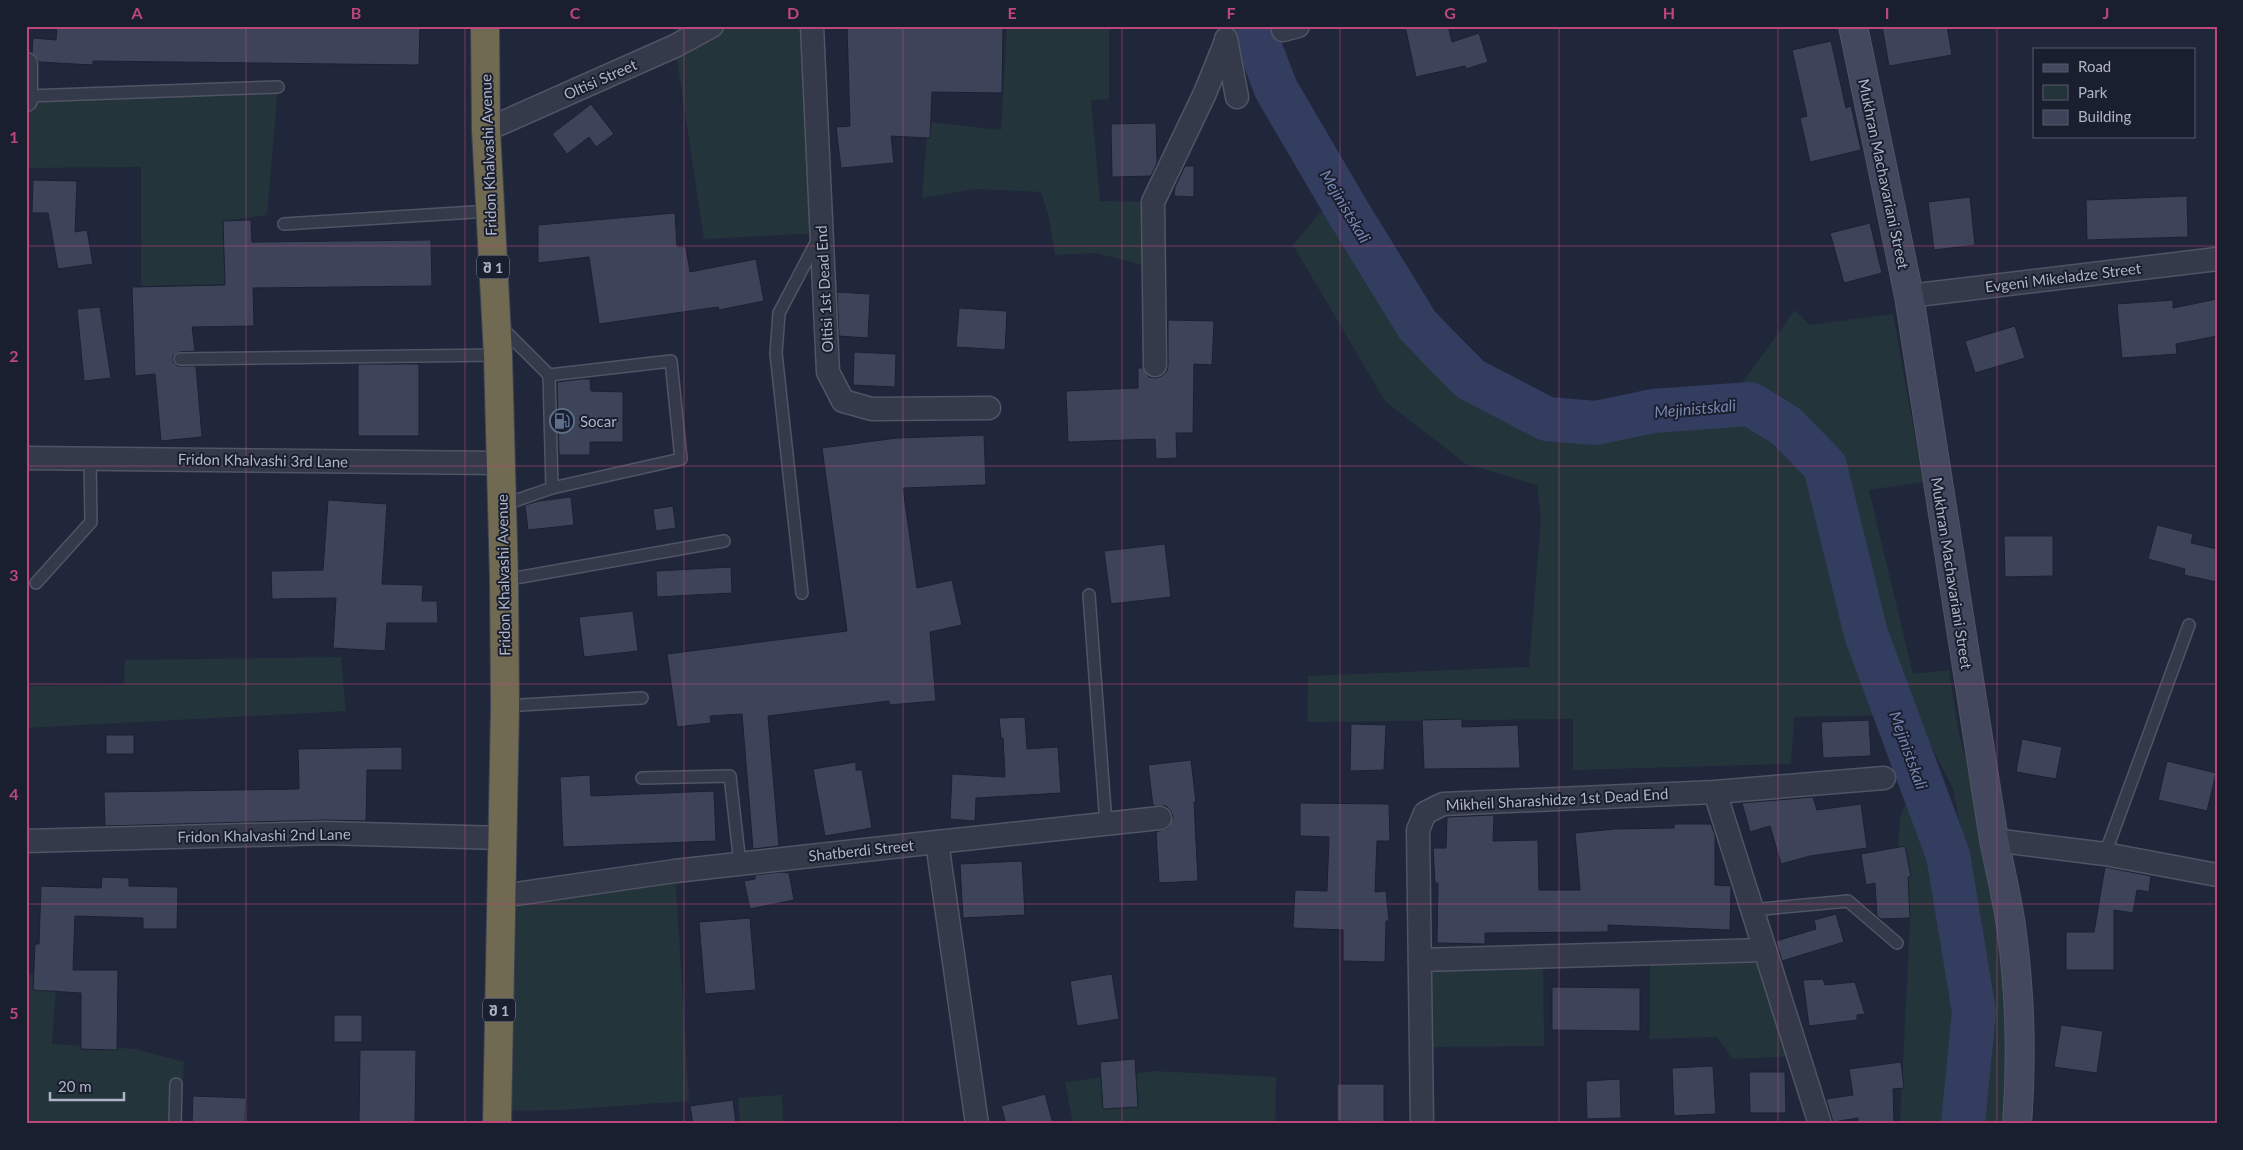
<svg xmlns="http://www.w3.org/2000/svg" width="2243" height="1150" viewBox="0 0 2243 1150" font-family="Lato,'Noto Sans Georgian',sans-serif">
  <rect width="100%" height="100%" fill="#21273a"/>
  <g fill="#23343b">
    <polygon points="675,26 812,26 821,233 704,239 675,46"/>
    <polygon points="1007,26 1109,26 1109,99 1091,100 1100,201 1153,202 1154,268 1096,253 1055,255 1049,217 1041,192 976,189 922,198 928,122 1001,130"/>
    <polygon points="278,87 267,215 225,221 227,284 141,286 141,167 26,168 26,100"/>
    <polygon points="1337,193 1418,326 1470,379 1547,419 1596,423 1653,411 1750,404 1786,426 1825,466 1866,634 1897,715 1794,717 1791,764 1573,770 1573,719 1307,722 1308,676 1529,667 1541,519 1537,485 1466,464 1385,401 1293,245"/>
    <polygon points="1795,310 1809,325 1893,314 1923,482 1869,490 1913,674 1949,670 1959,735 1989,842 1994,840 2017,1124 1900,1124 1910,923 1898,847 1900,818 1918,772 1948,854 1964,848 1953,788 1907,700 1840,472 1822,433 1787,407 1740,386"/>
    <polygon points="341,657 346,711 26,728 26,686 124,685 125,660"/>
    <polygon points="675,871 689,1101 561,1110 505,1111 512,903"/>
    <polygon points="1765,950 1799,1056 1732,1059 1717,1037 1650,1039 1650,954"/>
    <polygon points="1543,957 1544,1046 1421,1047 1420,960"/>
    <polygon points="57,974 52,1044 135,1049 184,1062 180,1124 26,1124 26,975"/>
    <polygon points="1154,1071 1276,1077 1275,1124 1073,1124 1065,1082"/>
    <polygon points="782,1095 783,1124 740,1124 738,1098"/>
  </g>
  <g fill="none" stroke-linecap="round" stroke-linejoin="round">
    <polyline stroke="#333d60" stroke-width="44" points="1252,26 1276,89 1348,212 1418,326 1470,379 1547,419 1596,423 1653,411 1750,404 1786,426 1825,466 1866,634 1948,855 1974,1012 1963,1124"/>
  </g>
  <g fill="#3d445a" stroke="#1c2131">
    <polygon points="57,26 102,28 102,26 420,26 419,65 93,61 93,65 39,62 32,53 33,38 56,40"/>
    <polygon points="847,26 1003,26 1002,93 932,92 930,138 891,136 894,163 841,168 836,127 850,126"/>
    <polygon points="1405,26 1448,26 1452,42 1479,33 1488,62 1466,69 1465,66 1416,77"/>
    <polygon points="1882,26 1947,26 1952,55 1889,66"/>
    <polygon points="1831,41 1846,108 1851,106 1861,150 1810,162 1800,118 1807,116 1792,50"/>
    <polygon points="591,104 614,134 596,147 589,137 567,154 552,134"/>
    <polygon points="1156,123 1157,163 1151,176 1112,177 1111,124"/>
    <polygon points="1185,166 1194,166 1194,197 1174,196 1175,187"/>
    <polygon points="33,180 77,181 75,232 87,230 93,264 58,269 48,213 32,213"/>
    <polygon points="2187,196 2188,237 2087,240 2086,200"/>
    <polygon points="1970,197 1975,245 1934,250 1928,202"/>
    <polygon points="675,213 677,246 686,247 690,272 756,259 764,301 719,310 718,307 599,324 589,257 538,263 538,225"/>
    <polygon points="251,220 252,242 431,240 432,286 253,288 254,326 192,327 195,351 179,352 173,356 173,362 177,366 196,366 202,437 161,441 155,374 135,376 132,287 225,285 223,221"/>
    <polygon points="1870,223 1882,273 1844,283 1830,233"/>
    <polygon points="837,292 870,294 868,338 839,336"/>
    <polygon points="2217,299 2217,336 2176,344 2177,354 2122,358 2117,304 2173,300 2173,308"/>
    <polygon points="100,307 111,378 84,381 77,309"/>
    <polygon points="959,308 1007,311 1005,350 956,347"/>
    <polygon points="1168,320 1214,321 1212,365 1194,364 1193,433 1176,433 1177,458 1156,459 1155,439 1068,442 1066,391 1138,388 1138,368 1143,368 1149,377 1156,378 1162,376 1167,371 1168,365"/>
    <polygon points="2015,326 2025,358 1975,373 1965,341"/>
    <polygon points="854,352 896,354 895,387 853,385"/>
    <rect x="358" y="364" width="61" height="72"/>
    <polygon points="581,379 590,379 591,391 623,392 623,442 590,442 590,455 559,455 557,382"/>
    <polygon points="984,435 986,485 903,488 917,588 952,580 962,625 930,632 936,701 889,705 889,701 768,716 779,846 753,849 742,714 710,716 711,723 677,727 667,654 847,631 822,448 897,438"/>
    <polygon points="571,497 574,525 528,530 525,505 539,501"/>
    <polygon points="328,500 387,504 382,584 423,585 422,601 437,601 438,623 387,623 385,651 333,648 336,598 272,599 271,571 323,570"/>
    <polygon points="673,506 676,528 656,531 653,509"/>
    <polygon points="2157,525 2193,534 2191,543 2217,549 2217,582 2184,575 2185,569 2148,559"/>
    <polygon points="2004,536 2053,536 2053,576 2005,577"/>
    <polygon points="1165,544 1171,597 1111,604 1104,551"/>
    <polygon points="731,567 732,593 657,597 656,571"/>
    <polygon points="633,611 638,651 584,657 579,617"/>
    <polygon points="1025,717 1027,749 1058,747 1061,793 976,798 975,821 950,819 952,774 1005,777 1003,738 1001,738 999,718"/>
    <polygon points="1462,719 1462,727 1518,725 1520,768 1424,769 1422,720"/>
    <polygon points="1869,720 1871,756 1823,758 1821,722"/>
    <polygon points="1351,724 1386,725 1384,770 1350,771"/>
    <rect x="106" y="735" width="28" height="19"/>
    <polygon points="2022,739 2062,747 2056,779 2016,772"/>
    <polygon points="402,747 402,770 367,770 366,821 325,820 105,826 104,792 299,789 298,749"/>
    <polygon points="1191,760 1196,802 1194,802 1198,881 1159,883 1156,832 1168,828 1173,817 1171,811 1166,806 1153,806 1148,765"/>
    <polygon points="2167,761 2216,773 2207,811 2158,800"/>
    <polygon points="856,762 856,770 862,770 872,828 825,836 813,769"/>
    <polygon points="590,775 591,796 714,791 716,841 563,847 560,777"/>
    <polygon points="1813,797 1817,810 1861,804 1867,848 1810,856 1781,864 1770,826 1750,832 1742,803"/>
    <polygon points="1300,803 1389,804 1390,841 1377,841 1375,892 1386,891 1389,921 1386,921 1385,962 1343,961 1343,930 1293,928 1295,890 1327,891 1329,837 1300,836"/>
    <polygon points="1494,815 1493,841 1538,840 1539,890 1580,890 1575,833 1614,829 1674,828 1674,824 1711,824 1715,835 1715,885 1731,886 1730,930 1608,925 1608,932 1485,933 1485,944 1437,943 1438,883 1435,883 1433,848 1446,848 1447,817"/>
    <polygon points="1905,846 1911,877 1908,877 1910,918 1881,919 1877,916 1875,883 1866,885 1861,854"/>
    <polygon points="1022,861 1025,915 963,918 960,864"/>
    <polygon points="2105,867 2151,876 2149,892 2137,890 2133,913 2114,910 2114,970 2066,970 2066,932 2094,932"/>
    <polygon points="781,872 789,873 794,900 750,909 744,881 755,879 755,875"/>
    <polygon points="102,877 129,878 129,886 178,887 177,929 143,929 143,918 75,916 73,970 118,970 117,1050 81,1049 81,993 33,990 35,944 39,944 41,886 101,888"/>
    <polygon points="1836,914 1844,942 1782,961 1776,941 1816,929 1814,920"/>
    <polygon points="750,918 756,990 705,994 699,922"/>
    <polygon points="1112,974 1119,1019 1077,1026 1070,981"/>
    <polygon points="1823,979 1825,985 1855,982 1865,1014 1857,1015 1857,1020 1809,1026 1803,980"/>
    <polygon points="1552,987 1640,988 1640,1031 1552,1030"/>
    <rect x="334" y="1015" width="28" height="27"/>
    <polygon points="2061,1025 2103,1031 2097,1073 2054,1067"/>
    <polygon points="360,1050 416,1050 415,1124 359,1124"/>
    <polygon points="1135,1059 1138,1107 1103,1109 1100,1062"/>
    <polygon points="1901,1062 1904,1088 1893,1089 1894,1124 1858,1124 1858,1118 1833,1122 1826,1099 1853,1095 1849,1069"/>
    <polygon points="1713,1066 1716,1114 1674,1116 1672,1068"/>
    <polygon points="1749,1072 1785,1072 1786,1113 1750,1113"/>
    <polygon points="1620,1079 1621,1118 1587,1119 1586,1081"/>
    <polygon points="1337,1084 1384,1084 1384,1122 1337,1121"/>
    <polygon points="1045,1094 1053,1124 1006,1124 1001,1106"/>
    <polygon points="193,1096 246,1098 245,1124 192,1124"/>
    <polygon points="733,1100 736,1124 693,1124 690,1106"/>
  </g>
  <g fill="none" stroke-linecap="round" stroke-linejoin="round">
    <defs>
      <g id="lane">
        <polyline points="28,96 278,87"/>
        <polyline points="284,224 490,211"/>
        <polyline points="501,327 549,375 552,488"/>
        <polyline points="180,359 498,355"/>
        <polyline points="503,505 552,488 681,459 671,361 549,375"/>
        <polyline points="504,580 724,541"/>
        <polyline points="36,583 91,522 90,458"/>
        <polyline points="802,593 776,353 779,313 818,239"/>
        <polyline points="1089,595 1106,824"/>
        <polyline points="505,706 642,698"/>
        <polyline points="642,778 730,776 740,864"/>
        <polyline points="2105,854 2189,625"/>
        <polyline points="1752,910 1848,901 1897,943"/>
        <polyline points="175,1124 176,1084"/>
      </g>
      <g id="street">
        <polyline points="812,26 828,372 843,401 872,409 989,408"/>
        <polyline points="1283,30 1298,26"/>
        <polyline points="1226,39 1237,97"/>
        <polyline points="26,64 26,100"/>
        <polyline points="486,130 675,46 712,26"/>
        <polyline points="1909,296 2217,259"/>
        <polyline points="1155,365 1153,202 1205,93 1226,41"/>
        <polyline points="26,458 500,463"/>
        <polyline points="1715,792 1820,1124"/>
        <polyline points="1994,840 2105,854 2217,875"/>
        <polyline points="26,841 325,833 502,838"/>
        <polyline points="937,842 1160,818"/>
        <polyline points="502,896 675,871 937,842 977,1124"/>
        <polyline points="1420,960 1765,950"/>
        <polyline points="1422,1124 1418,830 1425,813 1443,804 1715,792 1884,778"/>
      </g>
      <path id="secondary" d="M1853,26L1909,296L1994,840C2000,869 2007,898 2011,926C2020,991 2022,1059 2017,1124"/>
      <polyline id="highway" points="485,26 486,130 498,355 504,580 505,706 497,1124"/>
    </defs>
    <use href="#lane" stroke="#505465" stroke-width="14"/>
    <use href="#street" stroke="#505465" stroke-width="25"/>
    <use href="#secondary" stroke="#505465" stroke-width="30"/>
    <use href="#highway" stroke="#3d4152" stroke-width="30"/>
    <use href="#lane" stroke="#353a4a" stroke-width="11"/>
    <use href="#street" stroke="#353a4a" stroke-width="22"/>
    <use href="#secondary" stroke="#43485e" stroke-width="28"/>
    <use href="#highway" stroke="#716a52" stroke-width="28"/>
  </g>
  <path fill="none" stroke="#bd477b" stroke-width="1" stroke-opacity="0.55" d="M246,26V1124M465,26V1124M684,26V1124M903,26V1124M1122,26V1124M1340,26V1124M1559,26V1124M1778,26V1124M1997,26V1124M26,246H2217M26,466H2217M26,684H2217M26,904H2217"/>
  <defs>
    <symbol id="fuel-ring" viewBox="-11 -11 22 22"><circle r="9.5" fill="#1a1f2f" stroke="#5c6f8a" stroke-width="1.5"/><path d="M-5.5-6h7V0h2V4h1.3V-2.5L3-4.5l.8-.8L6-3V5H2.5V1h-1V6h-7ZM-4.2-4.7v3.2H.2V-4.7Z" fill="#5c6f8a"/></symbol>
  </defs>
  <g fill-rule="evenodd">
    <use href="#fuel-ring" x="548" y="407" width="28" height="28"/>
  </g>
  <g text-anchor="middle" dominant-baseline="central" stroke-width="4" stroke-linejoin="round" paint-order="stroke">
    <g fill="#1a1f2f" stroke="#838799" stroke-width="1">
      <rect x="477" y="255.5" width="32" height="23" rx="4"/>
      <rect x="483" y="998.5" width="32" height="23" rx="4"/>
    </g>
    <g font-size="14" font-weight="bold" fill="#b0b4c7">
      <text x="493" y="267">შ 1</text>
      <text x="499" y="1010">შ 1</text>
    </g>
    <g font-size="15" fill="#b0b4c7" stroke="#1a1f2f">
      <text transform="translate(600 79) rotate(-24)">Oltisi Street</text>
      <text transform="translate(488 155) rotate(-92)">Fridon Khalvashi Avenue</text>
      <text transform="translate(1884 174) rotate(78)">Mukhran Machavariani Street</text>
      <text transform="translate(2063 277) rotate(-7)">Evgeni Mikeladze Street</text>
      <text transform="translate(824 289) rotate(-93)">Oltisi 1st Dead End</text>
      <text transform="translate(263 460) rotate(1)">Fridon Khalvashi 3rd Lane</text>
      <text transform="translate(1952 573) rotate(81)">Mukhran Machavariani Street</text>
      <text transform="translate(503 575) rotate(-91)">Fridon Khalvashi Avenue</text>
      <text transform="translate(1557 799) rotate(-3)">Mikheil Sharashidze 1st Dead End</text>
      <text transform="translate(264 835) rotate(-1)">Fridon Khalvashi 2nd Lane</text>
      <text transform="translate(861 850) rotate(-6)">Shatberdi Street</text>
    </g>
    <g font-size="15" fill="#b0b4c7" stroke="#1a1f2f" text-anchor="start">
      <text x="580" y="421">Socar</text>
    </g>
    <g font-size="16" font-style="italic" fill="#7785b0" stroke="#1a1f2f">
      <text transform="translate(1346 206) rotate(59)">Mejinistskali</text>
      <text transform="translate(1695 408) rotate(-5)">Mejinistskali</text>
      <text transform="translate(1909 750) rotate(70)">Mejinistskali</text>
    </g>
  </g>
  <rect width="2243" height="1150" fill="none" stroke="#1a1f2f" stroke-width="55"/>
  <rect x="2033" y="48" width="162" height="90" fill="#1a1f2f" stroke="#565b6c"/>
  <rect x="2043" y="64" width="25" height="8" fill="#43485e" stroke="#565b6c"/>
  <text x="2078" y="72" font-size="15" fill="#b0b4c7">Road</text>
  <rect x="2043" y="85" width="25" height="15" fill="#23343b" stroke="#565b6c"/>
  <text x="2078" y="98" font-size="15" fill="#b0b4c7">Park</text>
  <rect x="2043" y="110" width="25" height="15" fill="#3d445a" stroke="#565b6c"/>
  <text x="2078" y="122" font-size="15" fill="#b0b4c7">Building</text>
  <path d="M50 1092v8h74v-8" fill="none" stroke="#b0b4c7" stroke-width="2.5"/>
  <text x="58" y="1092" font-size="15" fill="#b0b4c7" stroke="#1a1f2f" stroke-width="4" paint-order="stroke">20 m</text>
  <rect x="28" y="28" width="2188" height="1094" fill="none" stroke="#bd477b" stroke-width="2"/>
  <g font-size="16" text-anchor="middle" font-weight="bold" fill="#bd477b">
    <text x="137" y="19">A</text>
    <text x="356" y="19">B</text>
    <text x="575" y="19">C</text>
    <text x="793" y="19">D</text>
    <text x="1012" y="19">E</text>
    <text x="1231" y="19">F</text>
    <text x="1450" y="19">G</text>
    <text x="1669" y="19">H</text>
    <text x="1887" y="19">I</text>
    <text x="2106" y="19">J</text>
    <text x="14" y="143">1</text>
    <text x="14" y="362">2</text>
    <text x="14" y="581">3</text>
    <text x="14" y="800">4</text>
    <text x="14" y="1019">5</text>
  </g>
</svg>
